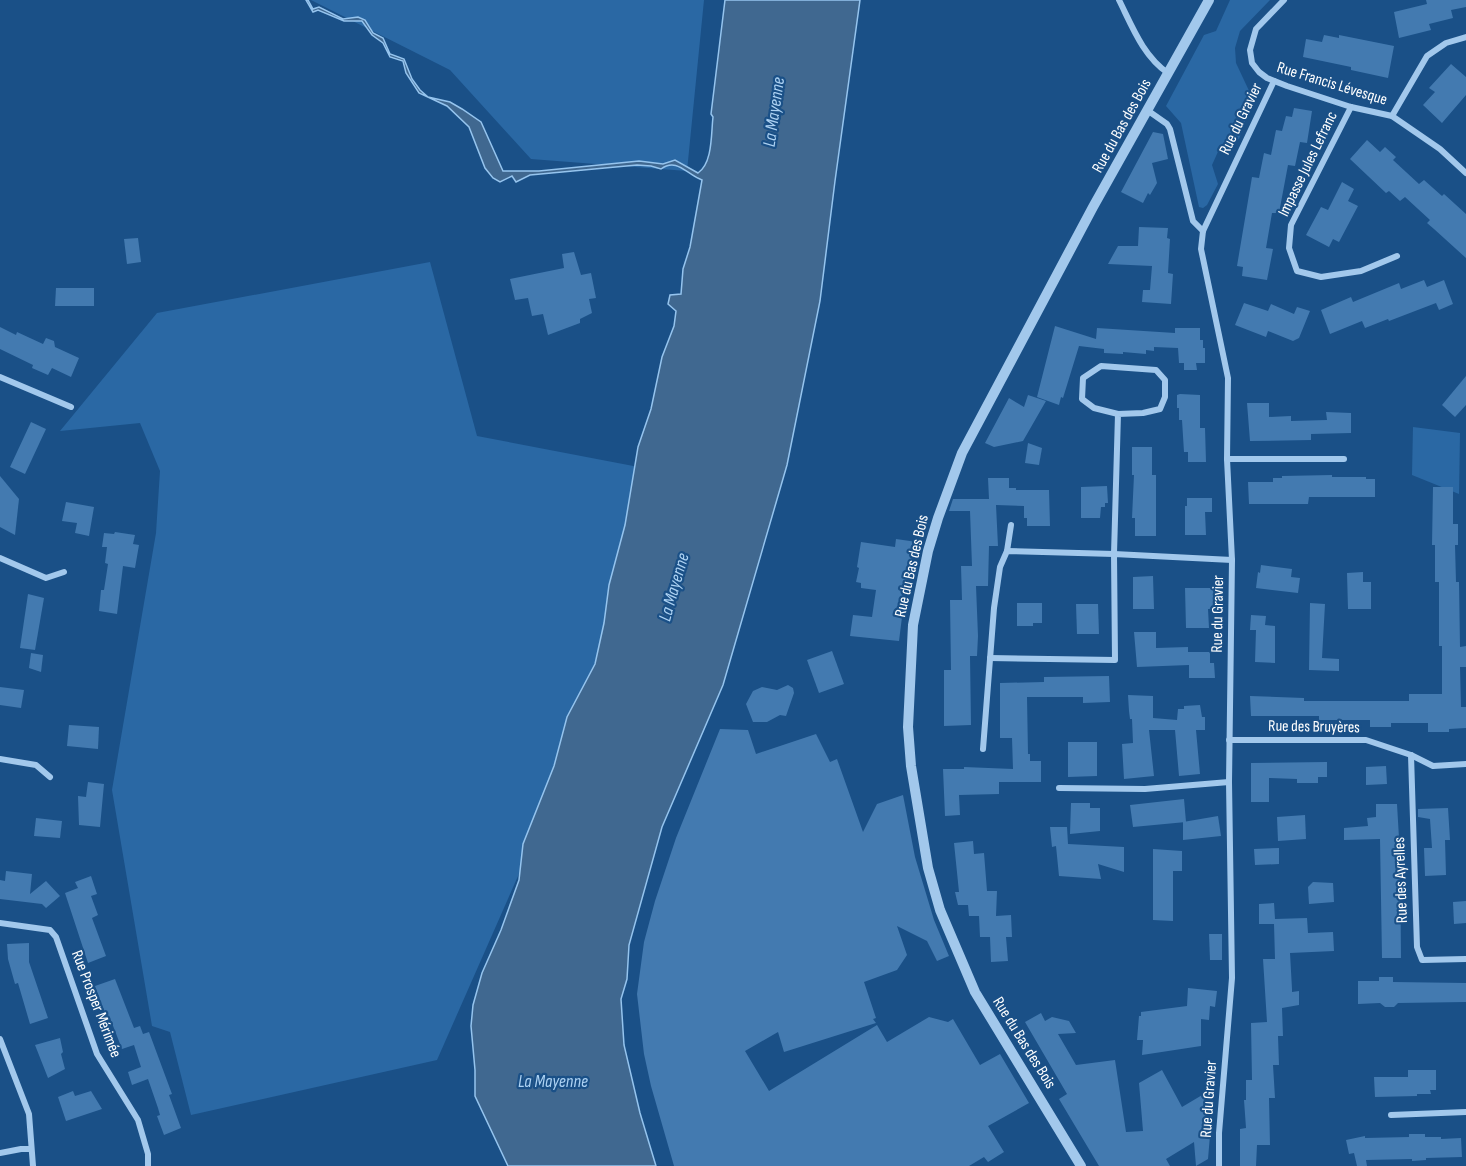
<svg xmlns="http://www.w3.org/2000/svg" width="1466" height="1166" viewBox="0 0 1466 1166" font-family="'Sofia Sans Condensed',sans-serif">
  <rect width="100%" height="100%" fill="#1a5087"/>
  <g fill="#2a68a4">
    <polygon points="311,0 704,0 687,171 531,159 450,70"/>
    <polygon points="1230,0 1270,0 1240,31 1235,48 1236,63 1251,95 1252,101 1239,139 1221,145 1212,165 1218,184 1207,205 1203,208 1199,207 1181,123 1166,106 1204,35 1216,31"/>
    <polygon points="430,262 477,436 649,469 599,692 437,1060 191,1115 170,1032 152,1026 112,790 156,533 160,471 140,423 60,431 157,313"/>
    <polygon points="1413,427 1460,433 1459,494 1412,475"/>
  </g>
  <path fill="#406890" stroke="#95c4ee" stroke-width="1.5" d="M306,0H308L313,9L319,7L343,19L358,17L365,20L373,33L383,38L390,54L404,59L412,79L420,90L428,97L450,102L462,109L481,122L503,171H539L639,161L663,164L675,160L698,173C713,163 711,133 713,117L711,114L725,0H860L835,181L820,301L787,465L723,685L662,827L629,945L627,979L621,999L624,1045L640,1113L656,1166H508L475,1096V1070L471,1026L473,1005L482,973L501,930L519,880L523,844L554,766L567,717L595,664L604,623L609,585L625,525L638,447L651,409L662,357L674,326L676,311L668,304L670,295L681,294L683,269L690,247L702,180C687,175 677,157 661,169L651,166L637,165L530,175L516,182L512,176L500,182L493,178L485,168L469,127L447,106L419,93L406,73L403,61L390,57L383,43L372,35L362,21H344L318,10L313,12Z"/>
  <g fill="#437ab0">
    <polygon points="1426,0 1466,0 1466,7 1451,10 1453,18 1429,24 1431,30 1399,38 1394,12 1427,4"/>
    <polygon points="1324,35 1339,38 1339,35 1394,46 1388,78 1351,70 1351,67 1303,57 1306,39 1322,42"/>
    <polygon points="1451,64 1466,77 1466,95 1442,123 1423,105 1435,92 1429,88"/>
    <polygon points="1294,108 1312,111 1307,143 1300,142 1295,166 1288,165 1279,213 1272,213 1266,248 1273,249 1267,280 1242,276 1243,267 1237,266 1252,177 1259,178 1264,153 1271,155 1276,130 1282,131 1286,116 1292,117"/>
    <polygon points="1153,132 1163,134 1168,159 1152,163 1157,183 1150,195 1148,193 1143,203 1121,192"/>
    <polygon points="1367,140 1380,152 1385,147 1396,157 1393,160 1419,184 1424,180 1442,196 1444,194 1466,214 1466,258 1434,229 1427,223 1430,220 1405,197 1400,201 1389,191 1386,193 1350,159"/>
    <polygon points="1342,182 1354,189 1348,201 1358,206 1339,242 1333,239 1329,247 1306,235 1321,207 1328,210"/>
    <polygon points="1139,227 1168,228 1167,238 1170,239 1168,273 1173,274 1171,304 1142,302 1143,290 1150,290 1152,266 1108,264 1118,246 1138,246"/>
    <polygon points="138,238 141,262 127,264 124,239"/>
    <polygon points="574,252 581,275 591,273 596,298 589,299 592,313 580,319 580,323 548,335 543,314 532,316 528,298 515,300 510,279 564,268 562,254"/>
    <polygon points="1424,280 1427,287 1444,280 1453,304 1439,310 1436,303 1389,321 1388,319 1365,328 1362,321 1330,334 1321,310 1351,297 1353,302 1399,283 1401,289"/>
    <polygon points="56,288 94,288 94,306 55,306"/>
    <polygon points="1244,303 1268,311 1271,304 1294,314 1297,307 1310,311 1299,338 1293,341 1268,331 1266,337 1235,325"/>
    <polygon points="1055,326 1096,339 1097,328 1175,333 1175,328 1200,328 1200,340 1203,340 1203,348 1205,348 1205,363 1196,363 1197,370 1184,370 1184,363 1179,363 1178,348 1154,347 1154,351 1146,350 1146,354 1123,352 1123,354 1104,353 1104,349 1079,346 1063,398 1061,397 1059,405 1037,397"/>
    <polygon points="0,327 16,335 17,332 43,344 46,338 54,341 55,347 79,358 71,377 52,368 48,375 32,368 33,365 0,349"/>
    <polygon points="1466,376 1466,405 1455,417 1442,405"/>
    <polygon points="1180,394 1200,395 1200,428 1205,428 1206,462 1188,462 1188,452 1184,452 1182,420 1179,420 1179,408 1177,408 1177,395"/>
    <polygon points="1028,395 1046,401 1023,441 994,447 985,443 1009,398 1024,407"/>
    <polygon points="1247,403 1269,403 1269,417 1291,416 1291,421 1327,420 1326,412 1351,413 1351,433 1311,434 1311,440 1250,441"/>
    <polygon points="31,422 46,429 25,474 10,467"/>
    <polygon points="1028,443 1042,448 1039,465 1025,463"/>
    <polygon points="1132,447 1152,447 1152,475 1156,475 1156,536 1135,536 1135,518 1132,518 1134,475 1132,475"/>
    <polygon points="1332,475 1332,477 1366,477 1366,479 1375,479 1375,497 1309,497 1308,504 1249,504 1248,482 1273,482 1273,478 1282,478 1282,476"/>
    <polygon points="0,476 19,499 15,535 0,527"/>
    <polygon points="988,478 1009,478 1009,488 1016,488 1016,490 1049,490 1050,526 1027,526 1027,518 1024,518 1024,506 996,505 998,546 989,546 988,586 976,586 978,636 977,656 970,656 971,725 944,726 944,670 951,670 950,600 962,600 961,566 972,566 970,511 949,511 953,499 989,499"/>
    <polygon points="1107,486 1108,503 1105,503 1105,507 1101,507 1100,518 1081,518 1081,487"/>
    <polygon points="1433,487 1453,487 1453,524 1458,524 1458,545 1455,545 1456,582 1459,582 1460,647 1466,646 1466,667 1460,667 1461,707 1466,707 1466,728 1449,729 1449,732 1428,732 1428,723 1391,723 1391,727 1370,727 1370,720 1319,720 1319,716 1251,716 1250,696 1304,698 1304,701 1409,701 1409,694 1442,694 1442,646 1439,646 1439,582 1435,582 1435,545 1432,545"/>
    <polygon points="1187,498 1212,498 1212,512 1205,512 1206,535 1185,535 1185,506 1187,506"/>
    <polygon points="66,502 94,507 89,536 75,533 77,523 62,521"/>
    <polygon points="115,532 135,535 133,544 139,545 135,568 123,566 117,614 99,611 101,590 104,590 108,564 105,563 107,547 102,547 104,533 114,534"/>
    <polygon points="896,539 917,542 903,609 899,641 850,636 853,615 872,617 876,590 861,588 861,583 856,582 859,568 857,567 861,542 895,547"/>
    <polygon points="1261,565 1292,569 1291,577 1300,578 1298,593 1256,588 1258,572 1260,573"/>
    <polygon points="1363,572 1363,582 1371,582 1371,609 1348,609 1347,573"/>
    <polygon points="1153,576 1154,609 1133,609 1133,577"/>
    <polygon points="1185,588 1214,588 1214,609 1208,609 1209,628 1186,628"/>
    <polygon points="28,594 44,598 35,650 20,648"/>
    <polygon points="1017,603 1042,603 1042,623 1033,623 1033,626 1017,626"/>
    <polygon points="1310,603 1325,604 1322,658 1339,659 1339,671 1309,670"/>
    <polygon points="1076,604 1098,604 1099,634 1077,634"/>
    <polygon points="1251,615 1266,616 1265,625 1275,626 1275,663 1255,662 1256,630 1250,630"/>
    <polygon points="1134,632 1156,632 1156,648 1188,647 1188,652 1210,652 1210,663 1214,663 1215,678 1189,678 1189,665 1137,667"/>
    <polygon points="832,651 844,684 819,693 807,660"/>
    <polygon points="31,653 43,655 41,672 29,668"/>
    <polygon points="1109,676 1110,702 1083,703 1083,697 1027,697 1028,754 1030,754 1030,761 1041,761 1041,782 999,782 999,794 959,795 960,815 945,816 943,769 964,769 964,767 1013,769 1012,738 1000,738 1000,683 1044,682 1044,677"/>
    <polygon points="788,685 793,688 794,693 786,716 780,715 767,722 753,722 746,704 753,691 762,687 777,690"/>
    <polygon points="0,687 24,690 21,708 0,705"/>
    <polygon points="1128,695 1153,696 1153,718 1177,720 1178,709 1184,709 1184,706 1200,705 1202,717 1205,717 1205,730 1196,730 1200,774 1179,776 1175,730 1149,730 1154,776 1124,779 1122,744 1133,743 1132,719 1130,719 1129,711"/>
    <polygon points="69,725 99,727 98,749 67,746"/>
    <polygon points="720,729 748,730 756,754 816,734 830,762 837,759 863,832 877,804 903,795 915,857 934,920 949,956 937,961 927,941 897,926 907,955 897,970 864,982 876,1018 873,1019 876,1023 784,1052 778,1032 745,1051 769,1091 877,1025 887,1042 929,1017 948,1022 953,1019 980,1065 1000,1054 1029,1103 988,1126 1004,1152 988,1162 984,1157 969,1166 674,1166 651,1086 644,1054 637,994 644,942 655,901 676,838"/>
    <polygon points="1068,742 1097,742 1097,776 1068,777"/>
    <polygon points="1327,762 1327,777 1318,777 1318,783 1297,783 1297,779 1269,778 1269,802 1251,802 1251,763"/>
    <polygon points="1386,766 1387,784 1366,785 1366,767"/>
    <polygon points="88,782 104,784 100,827 79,825 78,796 86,797"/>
    <polygon points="1184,799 1186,822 1133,827 1130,805"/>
    <polygon points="1071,803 1090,803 1090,808 1100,808 1100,831 1070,834"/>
    <polygon points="1376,804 1397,804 1400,855 1401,958 1382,958 1380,839 1344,840 1344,828 1368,826 1367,818 1376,817"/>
    <polygon points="1448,808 1450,840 1445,840 1446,875 1425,876 1424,848 1432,848 1430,819 1418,817 1418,809"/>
    <polygon points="1305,815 1306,839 1278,841 1277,817"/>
    <polygon points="1218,816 1221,836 1183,840 1183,822"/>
    <polygon points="36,818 62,821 60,838 34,836"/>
    <polygon points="1050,827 1067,827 1068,844 1124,847 1124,872 1098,864 1101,879 1059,876 1056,846 1052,847"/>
    <polygon points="973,841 974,854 984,853 987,891 997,891 996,916 1011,915 1012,937 1006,937 1008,961 991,962 990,937 980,937 979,916 969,916 968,905 958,905 955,892 959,892 954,843"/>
    <polygon points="1279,848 1279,864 1255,865 1254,849"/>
    <polygon points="1153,849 1182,851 1182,871 1173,871 1173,921 1153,920"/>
    <polygon points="6,871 32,874 30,894 46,881 60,896 46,908 42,904 0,899 0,880 5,881"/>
    <polygon points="91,876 97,894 91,896 98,915 92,918 106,956 88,963 65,893 78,888 75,882"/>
    <polygon points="1313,882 1333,883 1334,902 1309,904 1308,887"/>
    <polygon points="1466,901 1466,923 1454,924 1453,902"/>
    <polygon points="1274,903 1275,919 1307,918 1308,933 1333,932 1334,951 1290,953 1292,989 1292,992 1299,991 1299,1005 1282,1008 1283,1036 1278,1036 1279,1065 1273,1065 1275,1098 1269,1098 1270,1145 1257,1145 1256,1166 1240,1166 1240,1129 1246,1128 1244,1100 1246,1100 1246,1080 1252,1080 1251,1023 1267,1022 1263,959 1275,959 1274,924 1259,924 1259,904"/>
    <polygon points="1209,934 1222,934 1222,960 1210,960"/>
    <polygon points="29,943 29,962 48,1018 30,1024 18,983 15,984 8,959 7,944"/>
    <polygon points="1379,977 1393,977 1393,982 1466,983 1466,1002 1398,1003 1394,1007 1385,1007 1380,1003 1358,1004 1358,981 1379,981"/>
    <polygon points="115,979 134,1028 140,1026 143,1034 149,1032 172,1094 169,1095 181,1128 164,1135 157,1116 160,1115 158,1108 148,1079 132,1085 128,1072 141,1067 134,1045 122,1049 110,1018 107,1019 95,986"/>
    <polygon points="1188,988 1217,991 1215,1007 1210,1006 1209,1020 1201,1019 1201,1046 1142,1055 1143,1040 1137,1040 1139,1016 1141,1016 1141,1012 1187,1006"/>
    <polygon points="1041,1013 1045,1021 1052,1017 1069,1021 1076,1033 1058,1034 1076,1065 1115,1060 1126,1132 1143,1131 1139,1083 1162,1070 1182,1107 1214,1088 1208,1159 1196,1166 1194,1142 1166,1159 1170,1166 1099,1166 1059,1099 1067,1094 1025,1022"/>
    <polygon points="60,1038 63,1052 61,1054 65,1069 48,1078 35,1045"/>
    <polygon points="1408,1070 1436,1070 1436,1090 1430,1090 1431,1094 1417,1094 1417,1096 1375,1097 1374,1077 1408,1077"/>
    <polygon points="73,1091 75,1096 91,1091 102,1109 66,1121 58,1097"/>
    <polygon points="1409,1134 1425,1134 1425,1137 1441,1137 1441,1139 1461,1138 1462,1157 1426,1158 1426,1160 1412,1161 1412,1159 1366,1160 1367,1166 1357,1166 1354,1153 1349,1154 1346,1140 1365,1136 1365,1138 1409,1137"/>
  </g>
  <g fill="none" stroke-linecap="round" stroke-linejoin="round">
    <g stroke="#a2c8ec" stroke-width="6">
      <path d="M1119,0C1132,26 1143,56 1168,73"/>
      <polyline points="1284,0 1256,29 1250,50 1252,63 1259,72 1267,78 1287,86 1351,107 1392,116 1440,149 1466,173"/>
      <polyline points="1351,107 1291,225 1289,248 1297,271 1321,277 1361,271 1397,256"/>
      <polyline points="1147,110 1167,124 1170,129 1193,221 1203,231"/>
      <polyline points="1392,116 1427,56 1446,43 1466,37"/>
      <polyline points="0,377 71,407"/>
      <polyline points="1227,459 1344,459"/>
      <polyline points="1007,551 1011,525"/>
      <polyline points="0,558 46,578 64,572"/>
      <polyline points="990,658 1115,660 1114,554 1232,560"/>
      <polyline points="1229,740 1366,740 1411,755 1433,766 1466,764"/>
      <polyline points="983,749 994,608 1000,567 1007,551 1114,554 1118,414 1143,413 1160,409 1165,397 1165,380 1156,370 1101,366 1083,378 1082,399 1094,408 1118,414"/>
      <polyline points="1411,755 1417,947 1422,960 1466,959"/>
      <polyline points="0,759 36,765 50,777"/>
      <polyline points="1059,788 1145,789 1229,782"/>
      <polyline points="0,923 50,930 56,937 97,1054 138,1120 148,1154 148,1166"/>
      <polyline points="0,1039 29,1114 33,1166"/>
      <polyline points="1391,1115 1466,1112"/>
      <polyline points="0,1153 21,1149 31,1149"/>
      <polyline points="1219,1166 1219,1133 1232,978 1229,782 1232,560 1227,459 1228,378 1201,249 1203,231 1274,81"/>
    </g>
    <polyline stroke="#a2c8ec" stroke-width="10" points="1081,1166 975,992 940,910 928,868 911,766 908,727 913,625 928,551 938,518 962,453 1093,207 1209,0"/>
  </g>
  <g text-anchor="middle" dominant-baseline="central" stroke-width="4.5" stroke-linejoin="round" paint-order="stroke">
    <g font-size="16" fill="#fff" stroke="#1a5087">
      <text transform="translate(1332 84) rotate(17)">Rue Francis Lévesque</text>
      <text transform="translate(1241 119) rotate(-64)">Rue du Gravier</text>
      <text transform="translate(1122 126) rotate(-61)">Rue du Bas des Bois</text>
      <text transform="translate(1308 164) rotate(-64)">Impasse Jules Lefranc</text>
      <text transform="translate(912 566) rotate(-77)">Rue du Bas des Bois</text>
      <text transform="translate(1218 614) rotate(-89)">Rue du Gravier</text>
      <text transform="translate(1314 727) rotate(1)">Rue des Bruyères</text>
      <text transform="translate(1401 880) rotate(-92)">Rue des Ayrelles</text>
      <text transform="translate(96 1004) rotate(69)">Rue Prosper Mérimée</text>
      <text transform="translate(1024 1043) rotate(58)">Rue du Bas des Bois</text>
      <text transform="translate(1209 1099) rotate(-86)">Rue du Gravier</text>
    </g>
    <g font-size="18" font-style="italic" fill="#add2f3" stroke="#1a5087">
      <text transform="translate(774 112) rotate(-82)">La Mayenne</text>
      <text transform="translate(674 587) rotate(-74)">La Mayenne</text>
      <text x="553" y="1081">La Mayenne</text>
    </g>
  </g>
</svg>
